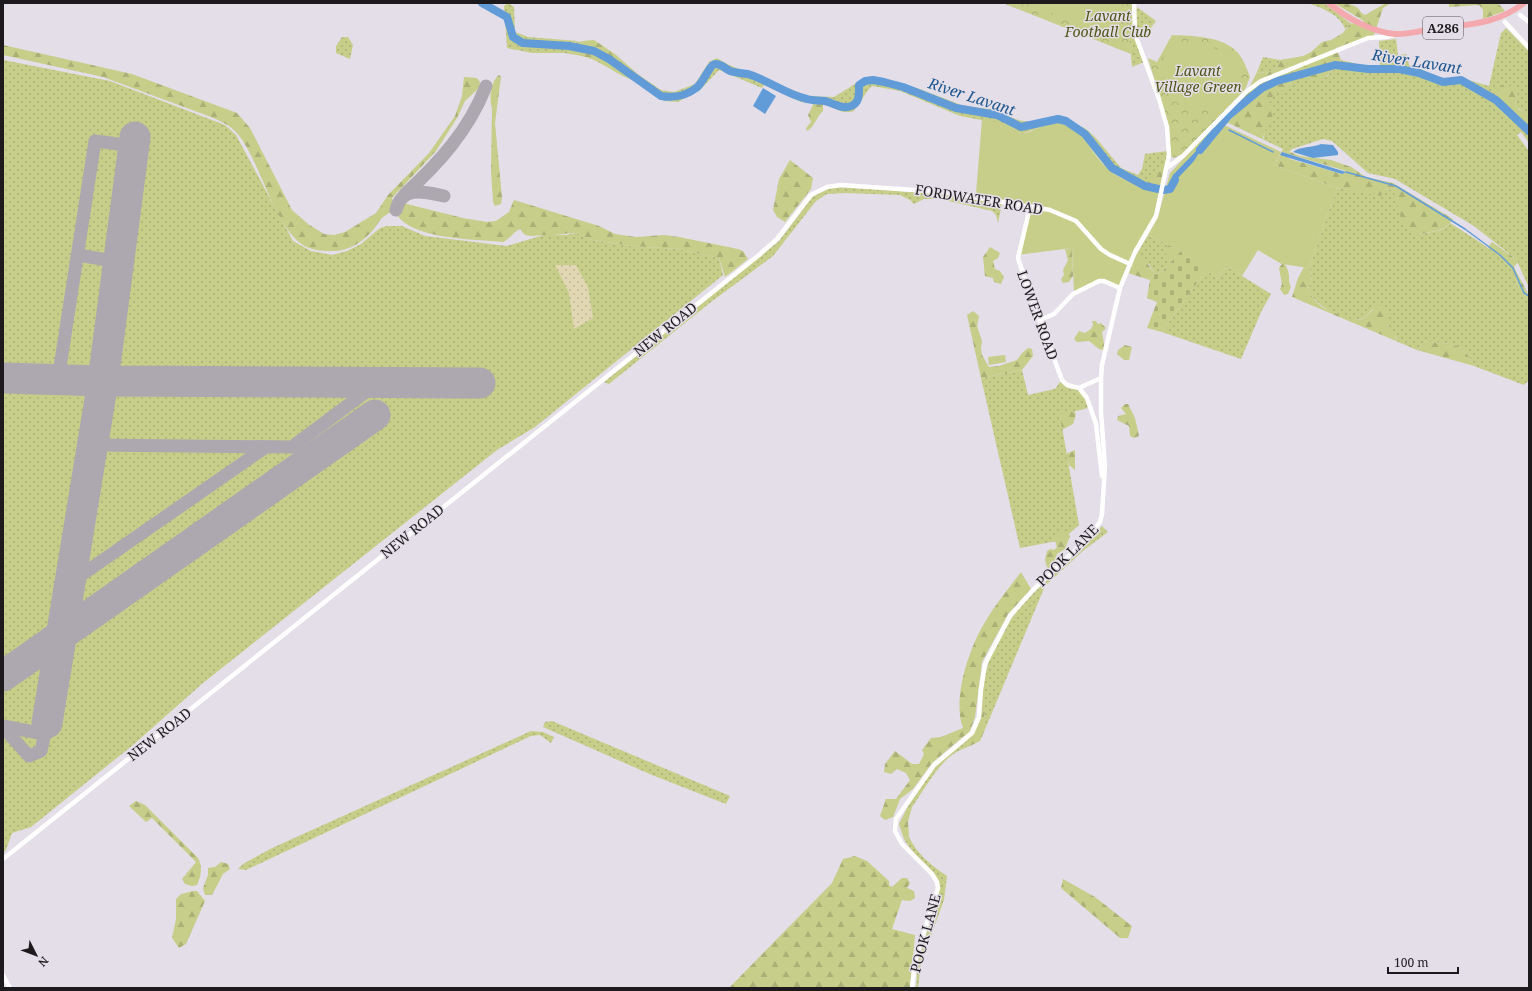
<svg xmlns="http://www.w3.org/2000/svg" width="1532" height="991" viewBox="0 0 1532 991" font-family="'Noto Serif',serif">
  <defs>
    <pattern id="grass-dots" width="8" height="8" patternUnits="userSpaceOnUse"><rect width="8" height="8" fill="#c6ce89"/><path d="M2 2h.1M6 6h.1" fill="none" stroke="#aab076" stroke-width="1.8" stroke-linecap="round"/></pattern>
    <pattern id="forest-firs" width="22" height="20" patternUnits="userSpaceOnUse"><rect width="22" height="20" fill="#c6ce89"/><path d="M5 1l3.5 6h-7zM16 11l3.5 6h-7z" fill="#aab076"/></pattern>
    <pattern id="sand-dots" width="8" height="8" patternUnits="userSpaceOnUse"><rect width="8" height="8" fill="#e1d7b2"/><path d="M2 2h.1M6 6h.1" fill="none" stroke="#c1b899" stroke-width="1.8" stroke-linecap="round"/></pattern>
    <pattern id="cemetery-stones" width="16" height="16" patternUnits="userSpaceOnUse"><rect width="16" height="16" fill="#c6ce89"/><path d="M2 7V4a2 2 0 0 1 4 0v3zM10 15v-3a2 2 0 0 1 4 0v3z" fill="#aab076"/></pattern>
    <pattern id="park-crowns" width="20" height="18" patternUnits="userSpaceOnUse"><rect width="20" height="18" fill="#c6ce89"/><path d="M2 6a3 3 0 1 1 6 0M12 15a3 3 0 1 1 6 0" fill="none" stroke="#aab076"/></pattern>
  </defs>
  <rect width="100%" height="100%" fill="#e4dee8"/>
  <g fill="url(#grass-dots)">
    <polygon points="508,3 514,7 515,32 528,37 578,41 565,48 565,53 532,53 507,48 504,6"/>
    <polygon points="1129,3 1133,3 1133,34 1144,62 1132,67 1129,33"/>
    <path d="M1308,3H1324L1350,23L1345,29C1340,14 1321,8 1308,3Z"/>
    <polygon points="1137,7 1156,21 1148,32 1137,36 1135,15"/>
    <path d="M1506,28L1529,51V116C1526,111 1519,110 1515,106L1517,90L1500,99V110L1508,118H1518L1529,125V143L1521,132L1517,135L1529,151V288L1516,259L1474,226L1395,179L1368,173L1332,141L1323,139L1292,149L1289,152L1262,139L1264,137C1266,125 1265,103 1274,94C1277,91 1282,91 1285,88C1292,81 1297,78 1307,76L1312,80L1326,77L1333,70L1337,69L1341,60L1369,67H1380L1379,41L1396,39L1398,55L1406,54L1410,68L1421,69L1442,80L1461,78L1489,86L1501,33Z"/>
    <polygon points="342,37 348,37 353,45 350,59 336,53 336,46"/>
    <polygon points="1263,57 1280,60 1277,68 1266,73 1257,72"/>
    <path d="M717,58L729,65L808,96L834,97L863,79L875,78L917,88L964,106L990,109L1018,120L1030,122L1059,115L1086,129L1096,138L1121,168L1138,175L1142,169L1145,154L1167,151L1166,167L1160,191L1132,183L1108,170L1081,136L1044,126L1022,134L1008,125L960,116L900,91L872,86C863,94 861,105 852,112H843L823,104L801,102L764,85L762,88L719,70L700,90L678,102L664,101L633,80L639,75L661,90L674,92L695,84L709,62Z"/>
    <polygon points="3,60 110,81 225,125 236,135 293,241 311,251 332,255 347,251 361,244 380,228 387,226 402,226 425,236 507,246 547,234 566,235 576,233 593,240 632,246 677,249 719,258 723,275 535,427 497,450 203,683 133,745 31,827 12,833 6,850 3,853"/>
    <polygon points="840,187 943,194 1002,204 998,223 996,215 992,211 940,199 924,199 914,204 910,200 900,195 846,193 827,194 816,201 773,256 711,302 609,384 604,382 779,241 813,196 829,188"/>
    <path d="M1337,188L1380,195L1384,190L1392,189L1396,195L1402,221L1419,235C1430,231 1442,233 1450,223C1472,237 1493,249 1510,268C1519,279 1513,287 1529,299V380L1524,385L1474,366C1461,338 1449,346 1425,341L1417,350L1396,341L1397,338L1391,332L1386,320L1373,309C1369,313 1365,318 1361,319C1344,323 1313,304 1308,289C1312,281 1313,275 1309,268Z"/>
    <polygon points="1148,235 1181,251 1163,271 1155,274 1149,264 1135,257"/>
    <polygon points="1227,265 1242,276 1271,294 1262,310 1241,359 1162,332 1206,270 1217,279"/>
    <polygon points="1022,370 1028,395 1055,389 1060,382 1071,389 1078,389 1085,399 1088,408 1060,415 1079,525 1062,540 1020,548 981,378"/>
    <path d="M1102,526L1108,532L1084,550L1045,586L986,727L984,719L985,711L981,710C982,695 984,679 988,664C1005,604 1063,572 1102,526Z"/>
    <polygon points="552,721 730,796 726,804 652,775 543,727 545,722"/>
    <polygon points="531,731 543,732 554,737 551,743 540,735 531,736 246,870 238,869 243,864 270,849"/>
    <path d="M966,741L968,747C942,754 927,786 912,807L908,806L936,766Z"/>
    <path d="M909,837C919,856 930,864 947,876L944,900L921,963L918,988H916L918,962L940,888C938,872 925,865 915,854C911,849 907,844 904,839Z"/>
  </g>
  <g fill="url(#forest-firs)" fill-rule="evenodd">
    <path d="M1334,3C1342,3 1352,3 1359,9C1361,12 1361,13 1365,15L1386,3H1391L1383,8L1374,35L1336,48L1341,60L1337,69L1333,70L1321,81L1312,80L1307,76C1297,79 1292,81 1285,88C1277,95 1275,90 1269,103L1276,108L1262,139L1220,119L1247,92L1257,72L1266,73L1277,68L1280,60L1303,56L1311,52L1322,42L1331,40L1343,33L1350,23L1360,25L1364,21Z"/>
    <polygon points="1449,3 1498,3 1505,11 1483,19 1483,10 1479,5 1449,7"/>
    <path d="M594,40L615,54L639,75L633,80C619,76 609,67 596,61C586,56 576,55 565,53V48C575,41 582,41 594,40Z"/>
    <path d="M3,45L132,74L237,113L250,128L292,210L308,224L324,234L334,235L345,232L376,213L388,195L429,153L455,116L462,96L464,77L477,78L480,82L479,88L465,101L457,118L436,151L392,198C397,213 389,211 381,219C379,222 376,226 374,229C362,243 348,252 330,251C321,251 311,250 303,245C274,226 260,160 237,133C230,125 220,121 211,117L103,77L3,55Z"/>
    <path d="M499,75L501,77L495,123L502,198L501,204L495,206L493,202L491,171L492,108C489,98 490,82 499,75Z"/>
    <polygon points="1501,85 1510,86 1517,90 1515,106 1520,110 1527,112 1529,116 1529,125 1518,118 1508,118 1500,110 1500,99 1495,93"/>
    <path d="M814,103L823,104V111C816,117 815,127 807,131L806,128L811,122L808,115Z"/>
    <path d="M1283,149L1300,156L1331,160L1351,167L1366,177L1393,183L1453,219C1444,233 1432,230 1419,235C1415,233 1410,232 1407,229C1399,223 1399,200 1392,189L1384,190L1381,196L1337,188L1274,165ZM1282,152L1346,171L1342,174L1290,159Z"/>
    <polygon points="790,160 813,178 811,189 785,222 777,217 773,210 779,179"/>
    <polygon points="1161,166 1166,167 1160,191 1140,185 1142,180 1157,175"/>
    <path d="M514,200L599,226L615,234L636,237L664,235L679,237L738,249L743,251L748,259L725,277L719,258L677,249L632,246L593,240L576,233L531,236L525,235L520,229C513,232 510,239 503,242C475,239 414,240 397,215L398,208L403,203L463,218L487,222L496,221L509,212Z"/>
    <path d="M1492,242L1516,259L1518,262L1514,267C1518,276 1529,292 1529,299C1513,287 1520,282 1511,270C1505,261 1494,256 1488,247Z"/>
    <polygon points="1168,245 1181,251 1172,261 1168,259 1164,250"/>
    <polygon points="990,247 1000,253 998,258 993,261 995,269 1000,271 1004,277 1001,284 994,282 993,278 985,276 983,257"/>
    <polygon points="1072,248 1073,276 1069,282 1063,283 1061,279 1064,275 1063,270 1068,260 1065,249"/>
    <path d="M1258,250C1269,255 1285,258 1288,271C1290,277 1288,282 1291,287L1288,294L1284,295L1280,289L1282,284L1279,268L1282,264Z"/>
    <polygon points="1135,257 1143,257 1155,274 1150,280 1128,273"/>
    <path d="M1304,267L1309,268C1313,275 1312,281 1308,289C1311,296 1315,301 1321,306C1327,311 1354,322 1362,319C1367,317 1373,309 1378,305L1387,314L1388,326L1397,339L1396,341L1292,297L1298,278Z"/>
    <polygon points="973,311 979,316 977,326 982,341 981,348 982,355 989,367 999,366 1017,360 1022,353 1028,348 1032,349 1033,356 1022,370 981,378 967,315"/>
    <polygon points="1092,321 1096,321 1098,324 1101,323 1106,328 1102,332 1104,344 1103,350 1099,349 1089,341 1077,342 1074,339 1079,331 1085,333 1091,329 1093,325"/>
    <path d="M1425,341C1449,346 1461,338 1474,366L1417,350Z"/>
    <polygon points="1125,345 1132,347 1129,360 1124,360 1117,354 1118,350"/>
    <polygon points="1125,404 1128,404 1135,418 1139,436 1134,438 1130,436 1129,426 1117,420 1118,416 1126,414 1121,408"/>
    <polygon points="1074,411 1076,414 1073,424 1062,430 1060,414"/>
    <polygon points="1075,450 1075,470 1069,465 1066,454"/>
    <polygon points="1060,532 1066,532 1070,536 1065,549 1057,554 1054,564 1050,569 1047,567 1045,560 1047,551 1051,549 1054,550 1057,547 1055,541 1055,536"/>
    <path d="M1021,572L1031,589L1008,614L982,662L975,717L970,731L932,763L913,789L900,799L893,817L885,820L880,816L886,799H896L910,780L906,773L897,769L891,774L884,772L885,764L895,751L912,764H919L924,754L922,750L931,738L941,737L963,728C952,699 969,648 985,622C995,605 1009,588 1021,572Z"/>
    <polygon points="981,710 985,711 984,719 986,727 980,741 968,747 966,741"/>
    <path d="M136,801L145,805L198,858C203,867 201,876 197,885L192,886L185,884L182,879L196,862L152,818L146,822L129,806Z"/>
    <polygon points="908,806 912,807 908,822 909,837 904,839 899,824"/>
    <polygon points="855,856 867,861 889,881 889,885 892,887 902,878 907,878 910,883 907,888 914,891 915,898 910,901 902,900 892,929 915,935 910,988 729,988 832,883 843,859"/>
    <polygon points="221,862 228,864 230,869 223,874 212,895 205,895 203,888 208,875 208,868 215,867"/>
    <polygon points="1063,879 1095,897 1132,926 1128,938 1120,938 1061,888"/>
    <polygon points="193,891 197,891 205,901 186,944 179,948 172,938 176,919 176,899 181,894"/>
  </g>
  <polygon fill="url(#sand-dots)" points="555,265 576,265 588,287 593,318 574,329 569,293"/>
  <polygon fill="url(#cemetery-stones)" points="1181,251 1206,270 1162,332 1147,328 1157,302 1147,298 1150,280 1155,274 1163,271"/>
  <g fill="url(#park-crowns)">
    <polygon points="1129,3 1129,33 1131,54 1005,4"/>
    <path d="M1172,35C1192,36 1220,36 1235,50C1243,57 1246,67 1250,77L1245,90L1182,154L1174,158L1171,156L1168,125L1148,58L1157,62Z"/>
  </g>
  <g fill="#c6ce89">
    <polygon points="1028,3 1123,3 1108,37"/>
    <path d="M1181,44C1206,44 1231,48 1242,73C1240,85 1233,105 1219,107C1214,108 1209,106 1203,106C1194,106 1185,108 1176,102C1164,94 1158,70 1164,57C1168,50 1174,47 1181,44Z"/>
    <path d="M982,119L1008,125L1022,134C1034,132 1044,123 1057,124C1083,125 1092,157 1109,170C1124,182 1143,186 1160,191L1155,215L1120,287L1104,281L1074,293L1072,248L1017,255L1028,208L976,194Z"/>
    <polygon points="1218,122 1281,152 1274,165 1337,188 1309,268 1282,264 1258,250 1242,276 1227,265 1217,279 1181,251 1148,235 1158,217 1170,173"/>
    <polygon points="1005,355 1006,362 989,365 988,357"/>
  </g>
  <g fill="#619cd9">
    <polygon points="763,88 776,96 765,114 753,106"/>
    <polygon points="1206,141 1194,161 1178,178 1173,191 1170,193 1168,192 1173,175"/>
    <path d="M1321,144L1333,145L1338,152V155L1313,158L1293,152C1300,146 1312,148 1321,144Z"/>
    <polygon points="1282,152 1346,172 1342,174 1283,156 1280,155"/>
  </g>
  <g fill="none" stroke-linecap="round" stroke-linejoin="round">
    <g stroke="#619cd9" stroke-width="1.5">
      <polyline points="1229,130 1273,152"/>
      <polyline points="1346,172 1396,186 1465,229 1500,255 1513,268 1524,293 1529,296"/>
    </g>
    <g stroke="#619cd9" stroke-width="8">
      <path d="M482,3L507,17L513,37L523,43L569,46L594,51L609,59L661,96C673,98 686,96 696,88C703,84 710,63 716,64C722,64 725,69 730,71C736,73 742,73 748,74C768,80 787,95 807,99C813,101 819,100 825,101C833,103 843,110 851,106C860,103 859,93 859,85L865,81L873,80L884,82L903,87L956,108L997,115L1021,127L1058,119L1066,121L1085,134L1112,168L1145,186L1163,190L1170,189L1175,180"/>
      <polyline points="1200,150 1228,116 1262,88 1277,81 1335,65 1368,69 1399,69 1419,73 1443,82 1461,80 1496,100 1529,131"/>
    </g>
    <g stroke="#ada8b0" stroke-width="13">
      <path d="M405,194C439,163 469,130 486,86"/>
      <path d="M396,210C402,185 425,192 444,196"/>
      <polyline points="78,255 119,262"/>
      <polyline points="58,380 95,141 134,146"/>
      <polyline points="93,445 292,447 379,382"/>
      <polyline points="70,583 266,447"/>
      <polyline points="3,726 44,734"/>
      <polyline points="3,727 29,756 41,751 47,723"/>
    </g>
    <g stroke="#ada8b0" stroke-width="31">
      <polyline points="3,378 103,381 480,383"/>
      <polyline points="3,676 375,415"/>
      <polyline points="47,723 103,381 135,137"/>
    </g>
    <g stroke="#fff" stroke-width="4.5">
      <polyline points="1520,15 1529,22"/>
      <polyline points="1505,22 1529,48"/>
      <polyline points="1167,168 1183,156 1247,91 1261,81 1368,38 1386,37 1394,35"/>
      <polyline points="1030,207 1018,258 1029,292 1062,380 1067,385 1079,388 1087,398 1096,424 1102,476"/>
      <polyline points="1040,320 1054,314 1073,294 1099,281 1104,281 1120,288"/>
      <polyline points="1079,388 1101,378"/>
      <polyline points="3,859 759,255 777,239 811,195 827,187 841,185 943,192 1050,210 1076,221 1101,249 1110,255 1130,264"/>
      <polyline points="3,975 10,988"/>
      <polyline points="912,988 915,961 938,888 937,882 932,874 902,844 895,831 896,819 934,765 972,733 979,717 981,689 985,664 1010,616 1033,590 1087,539 1100,522 1102,514 1105,466 1101,412 1101,378 1102,365 1120,288 1135,252 1156,216 1169,155 1167,127 1159,99 1135,34 1134,3"/>
    </g>
    <path stroke="#f3a9ad" stroke-width="6" d="M1329,3C1346,18 1372,32 1395,34C1407,35 1422,30 1434,29C1467,24 1496,25 1524,3"/>
  </g>
  <g text-anchor="middle" dominant-baseline="central" stroke-width="3" stroke-linejoin="round" paint-order="stroke">
    <rect fill="#e4dee8" stroke="#59555b" stroke-width="1" x="1423" y="17" width="40" height="22" rx="3"/>
    <g font-size="13" font-weight="bold" fill="#1d1a1e">
      <text x="1443" y="28">A286</text>
    </g>
    <g font-size="14" font-style="italic" fill="#4f5415" stroke="#e4dee8">
      <text x="1108" y="15">Lavant<tspan x="1108" dy="16">Football Club</tspan></text>
      <text x="1198" y="70">Lavant<tspan x="1198" dy="16">Village Green</tspan></text>
    </g>
    <g font-size="14" fill="#1d1a1e" stroke="#e4dee8">
      <text transform="translate(979 199) rotate(9)">FORDWATER ROAD</text>
      <text transform="translate(1038 315) rotate(70)">LOWER ROAD</text>
      <text transform="translate(665 329) rotate(-39)">NEW ROAD</text>
      <text transform="translate(412 531) rotate(-39)">NEW ROAD</text>
      <text transform="translate(1067 555) rotate(-45)">POOK LANE</text>
      <text transform="translate(159 734) rotate(-38)">NEW ROAD</text>
      <text transform="translate(925 933) rotate(-75)">POOK LANE</text>
    </g>
    <g font-size="15" font-style="italic" fill="#17548e" stroke="#e4dee8">
      <text transform="translate(1417 61) rotate(9)">River Lavant</text>
      <text transform="translate(972 96) rotate(18)">River Lavant</text>
    </g>
  </g>
  <rect width="1532" height="991" fill="none" stroke="#1d1a1e" stroke-width="8"/>
  <g transform="translate(36 955) rotate(132)" stroke="#e4dee8" stroke-width="3" paint-order="stroke">
  <path d="M0-3L7 15L0 10L-7 15Z" fill="#1d1a1e"/>
  <text y="-6" font-size="11" font-weight="bold" text-anchor="middle" fill="#1d1a1e">N</text>
  </g>
  <path d="M1388 967v6h70v-6" fill="none" stroke="#1d1a1e" stroke-width="2"/>
  <text x="1394" y="967" font-size="12" fill="#1d1a1e" stroke="#e4dee8" stroke-width="3" paint-order="stroke">100 m</text>
</svg>
